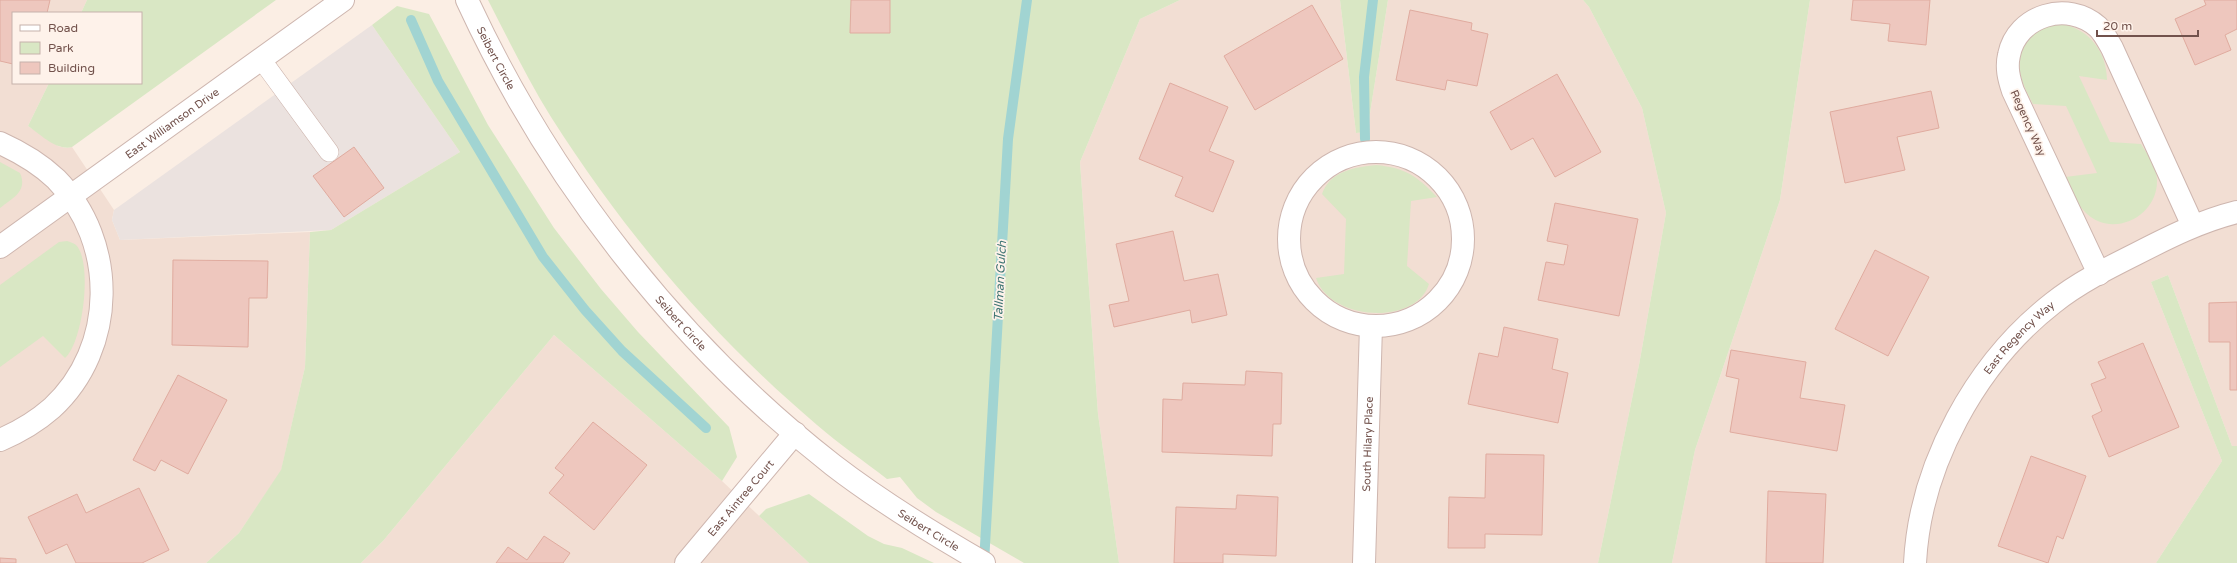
<svg xmlns="http://www.w3.org/2000/svg" width="2237" height="563" viewBox="0 0 2237 563" font-family="'Varela Round',sans-serif">
  <rect width="100%" height="100%" fill="#fbeee4"/>
  <g fill="#f2ded3">
    <polygon points="0,0 87,0 81,13 13,13 13,83 49,83 28,126 58,146 66,148 72,147 114,210 112,220 120,240 310,232 305,367 281,471 239,533 206,563 0,563"/>
    <polygon points="1180,0 1340,0 1356,133 1367,132 1388,0 1583,0 1589,7 1642,108 1666,213 1639,365 1598,563 1119,563 1098,414 1080,162 1140,19"/>
    <polygon points="1810,0 2237,0 2237,446 2232,446 2168,275 2151,282 2222,461 2156,563 1672,563 1695,450 1780,200"/>
    <polygon points="554,335 722,481 809,563 361,563 383,541"/>
  </g>
  <polygon fill="#ebe2df" points="372,25 460,152 331,230 120,240 112,220 114,210"/>
  <g fill="#d9e7c4">
    <path d="M87,0H276L72,147C57,151 41,135 28,126L49,83H141V13H81Z"/>
    <path d="M488,0H1180L1140,19L1080,162L1098,414L1119,563H1024L936,512L917,498L900,477L887,479C864,461 839,444 817,425C713,337 624,232 551,117C528,80 508,39 488,0Z"/>
    <polygon points="1340,0 1388,0 1367,132 1356,133"/>
    <polygon points="1583,0 1810,0 1780,200 1695,450 1672,563 1598,563 1639,365 1666,213 1642,108 1589,7"/>
    <polygon points="397,6 429,14 488,125 554,228 601,289 638,332 729,427 737,457 722,481 554,335 383,541 361,563 206,563 239,533 281,470 305,367 310,232 331,230 460,152 372,25"/>
    <path d="M2062,24C2089,29 2107,52 2107,80L2079,76L2110,142L2141,144C2147,154 2157,167 2157,180C2158,216 2113,239 2086,213C2076,204 2071,189 2065,177L2097,173L2066,106L2033,104C2022,84 2012,63 2027,42C2031,36 2036,30 2043,27C2048,25 2056,25 2062,24Z"/>
    <path d="M0,162L20,173C28,191 13,198 0,208Z"/>
    <path d="M1376,165C1406,168 1417,176 1437,197L1411,201L1407,266L1429,284C1416,326 1330,321 1316,278L1344,274L1346,219L1322,194C1330,171 1355,167 1376,165Z"/>
    <path d="M67,241C70,242 74,243 76,245C93,262 83,343 65,358L43,336L0,367V285L59,242Z"/>
    <polygon points="2168,275 2232,446 2237,446 2237,563 2156,563 2222,461 2151,282"/>
    <polygon points="809,494 868,536 884,544 902,548 934,563 809,563 759,516 766,509"/>
  </g>
  <g fill="none" stroke-linecap="round" stroke-linejoin="round">
    <g stroke="#a1d4d2" stroke-width="10">
      <polyline points="411,20 438,81 543,257 585,310 622,351 706,428"/>
      <polyline points="1365,139 1364,77 1373,0"/>
      <polyline points="984,563 1008,139 1027,0"/>
    </g>
  </g>
  <g fill="#eec7be" stroke="#e0ab9f">
    <polygon points="0,0 50,0 47,13 13,13 13,64 0,61"/>
    <polygon points="851,0 890,0 890,33 850,33"/>
    <polygon points="1853,0 1930,0 1926,45 1888,41 1890,24 1851,20"/>
    <polygon points="2204,0 2237,0 2237,29 2225,35 2231,50 2195,65 2175,19 2206,5"/>
    <polygon points="1312,5 1343,59 1255,110 1224,56"/>
    <polygon points="1410,10 1472,23 1471,30 1488,34 1477,86 1447,80 1445,90 1396,80"/>
    <polygon points="1557,74 1601,152 1555,177 1533,138 1511,150 1490,112"/>
    <polygon points="1170,83 1228,107 1209,151 1234,161 1213,212 1175,196 1183,177 1139,159"/>
    <polygon points="1931,91 1939,128 1897,137 1905,170 1845,183 1830,112"/>
    <polygon points="354,147 384,188 344,217 313,176"/>
    <polygon points="1555,203 1638,219 1619,316 1538,300 1546,262 1564,265 1568,245 1547,241"/>
    <polygon points="1173,231 1184,281 1218,274 1227,315 1192,323 1190,310 1114,327 1109,305 1129,301 1116,244"/>
    <polygon points="1875,250 1929,277 1888,356 1835,329"/>
    <polygon points="173,260 268,261 267,298 249,298 248,347 172,345"/>
    <polygon points="2237,302 2237,390 2230,390 2230,342 2209,342 2209,303"/>
    <polygon points="1504,327 1558,339 1552,369 1568,373 1558,423 1468,404 1479,353 1498,357"/>
    <polygon points="2143,343 2179,427 2109,457 2092,416 2102,411 2091,384 2106,378 2098,362"/>
    <polygon points="1731,350 1806,362 1800,398 1845,405 1837,451 1730,432 1739,379 1726,376"/>
    <polygon points="1246,371 1282,373 1281,424 1273,424 1272,456 1162,452 1163,399 1182,400 1183,383 1245,385"/>
    <polygon points="178,375 227,400 188,474 161,460 155,471 133,460"/>
    <polygon points="593,422 647,465 594,530 549,493 564,475 555,468"/>
    <polygon points="1486,454 1544,455 1542,535 1485,534 1485,548 1448,548 1449,497 1485,498"/>
    <polygon points="2031,456 2086,476 2063,539 2057,536 2048,563 1998,546"/>
    <polygon points="139,488 169,550 142,563 76,563 67,544 46,554 28,517 77,494 86,513"/>
    <polygon points="1768,491 1826,494 1823,563 1766,563"/>
    <polygon points="1237,495 1278,497 1276,556 1223,554 1223,563 1174,563 1176,507 1236,509"/>
    <polygon points="544,536 570,553 563,563 496,563 508,547 527,560"/>
    <polygon points="0,558 16,559 16,563 0,563"/>
  </g>
  <g fill="none" stroke-linecap="round" stroke-linejoin="round">
    <defs>
      <polyline id="service" points="261,59 329,152"/>
      <g id="minor">
        <path d="M0,143C20,152 39,163 56,179C118,242 117,348 52,408C36,422 19,432 0,440"/>
        <circle cx="1376" cy="239" r="87"/>
        <path id="s1" d="M0,247L343,0"/>
        <path d="M2099,274L2013,91C2009,79 2006,68 2009,55C2017,15 2068,0 2098,27C2104,33 2108,41 2112,48L2193,226"/>
        <path id="s2" d="M686,563L795,433"/>
        <path id="s3" d="M1364,563L1371,326"/>
        <path id="s4" d="M1915,563C1920,465 1976,363 2053,303C2078,283 2108,268 2136,254C2169,237 2201,221 2237,212"/>
      </g>
      <g id="tertiary">
        <path id="s5" d="M467,0C550,180 677,343 833,465C881,502 932,533 984,563"/>
      </g>
    </defs>
    <use href="#service" stroke="#ceb6af" stroke-width="20"/>
    <use href="#minor" stroke="#ceb6af" stroke-width="24"/>
    <use href="#tertiary" stroke="#ceb6af" stroke-width="24"/>
    <use href="#service" stroke="#fff" stroke-width="19"/>
    <use href="#minor" stroke="#fff" stroke-width="22"/>
    <use href="#tertiary" stroke="#fff" stroke-width="22"/>
  </g>
  <g text-anchor="middle" dominant-baseline="central" stroke-width="3.5" stroke-linejoin="round" paint-order="stroke">
    <g font-size="11" fill="#72524c" stroke="#fef2ea">
      <text stroke="none"><textPath href="#s5" startOffset="65">Seibert Circle</textPath></text>
      <text stroke="none"><textPath href="#s1" startOffset="212">East Williamson Drive</textPath></text>
      <text transform="translate(2028 123) rotate(66)">Regency Way</text>
      <text stroke="none"><textPath href="#s5" startOffset="389">Seibert Circle</textPath></text>
      <text stroke="none"><textPath href="#s4" startOffset="254">East Regency Way</textPath></text>
      <text stroke="none"><textPath href="#s3" startOffset="119">South Hilary Place</textPath></text>
      <text stroke="none"><textPath href="#s2" startOffset="85">East Aintree Court</textPath></text>
      <text stroke="none"><textPath href="#s5" startOffset="713">Seibert Circle</textPath></text>
    </g>
    <g font-size="12" font-style="italic" fill="#407675" stroke="#fef2ea">
      <text transform="translate(1000 281) rotate(-87)">Tallman Gulch</text>
    </g>
  </g>
  <rect x="12" y="12" width="130" height="72" fill="#fef2ea" stroke="#c6b2ab"/>
  <rect x="20" y="25" width="20" height="6" fill="#ffffff" stroke="#c6b2ab"/>
  <text x="48" y="32" font-size="12" fill="#72524c">Road</text>
  <rect x="20" y="42" width="20" height="12" fill="#d9e7c4" stroke="#c6b2ab"/>
  <text x="48" y="52" font-size="12" fill="#72524c">Park</text>
  <rect x="20" y="62" width="20" height="12" fill="#eec7be" stroke="#c6b2ab"/>
  <text x="48" y="72" font-size="12" fill="#72524c">Building</text>
  <path d="M2097 30v6h101v-6" fill="none" stroke="#72524c" stroke-width="2"/>
  <text x="2103" y="30" font-size="12" fill="#72524c" stroke="#fef2ea" stroke-width="3" paint-order="stroke">20 m</text>
</svg>
